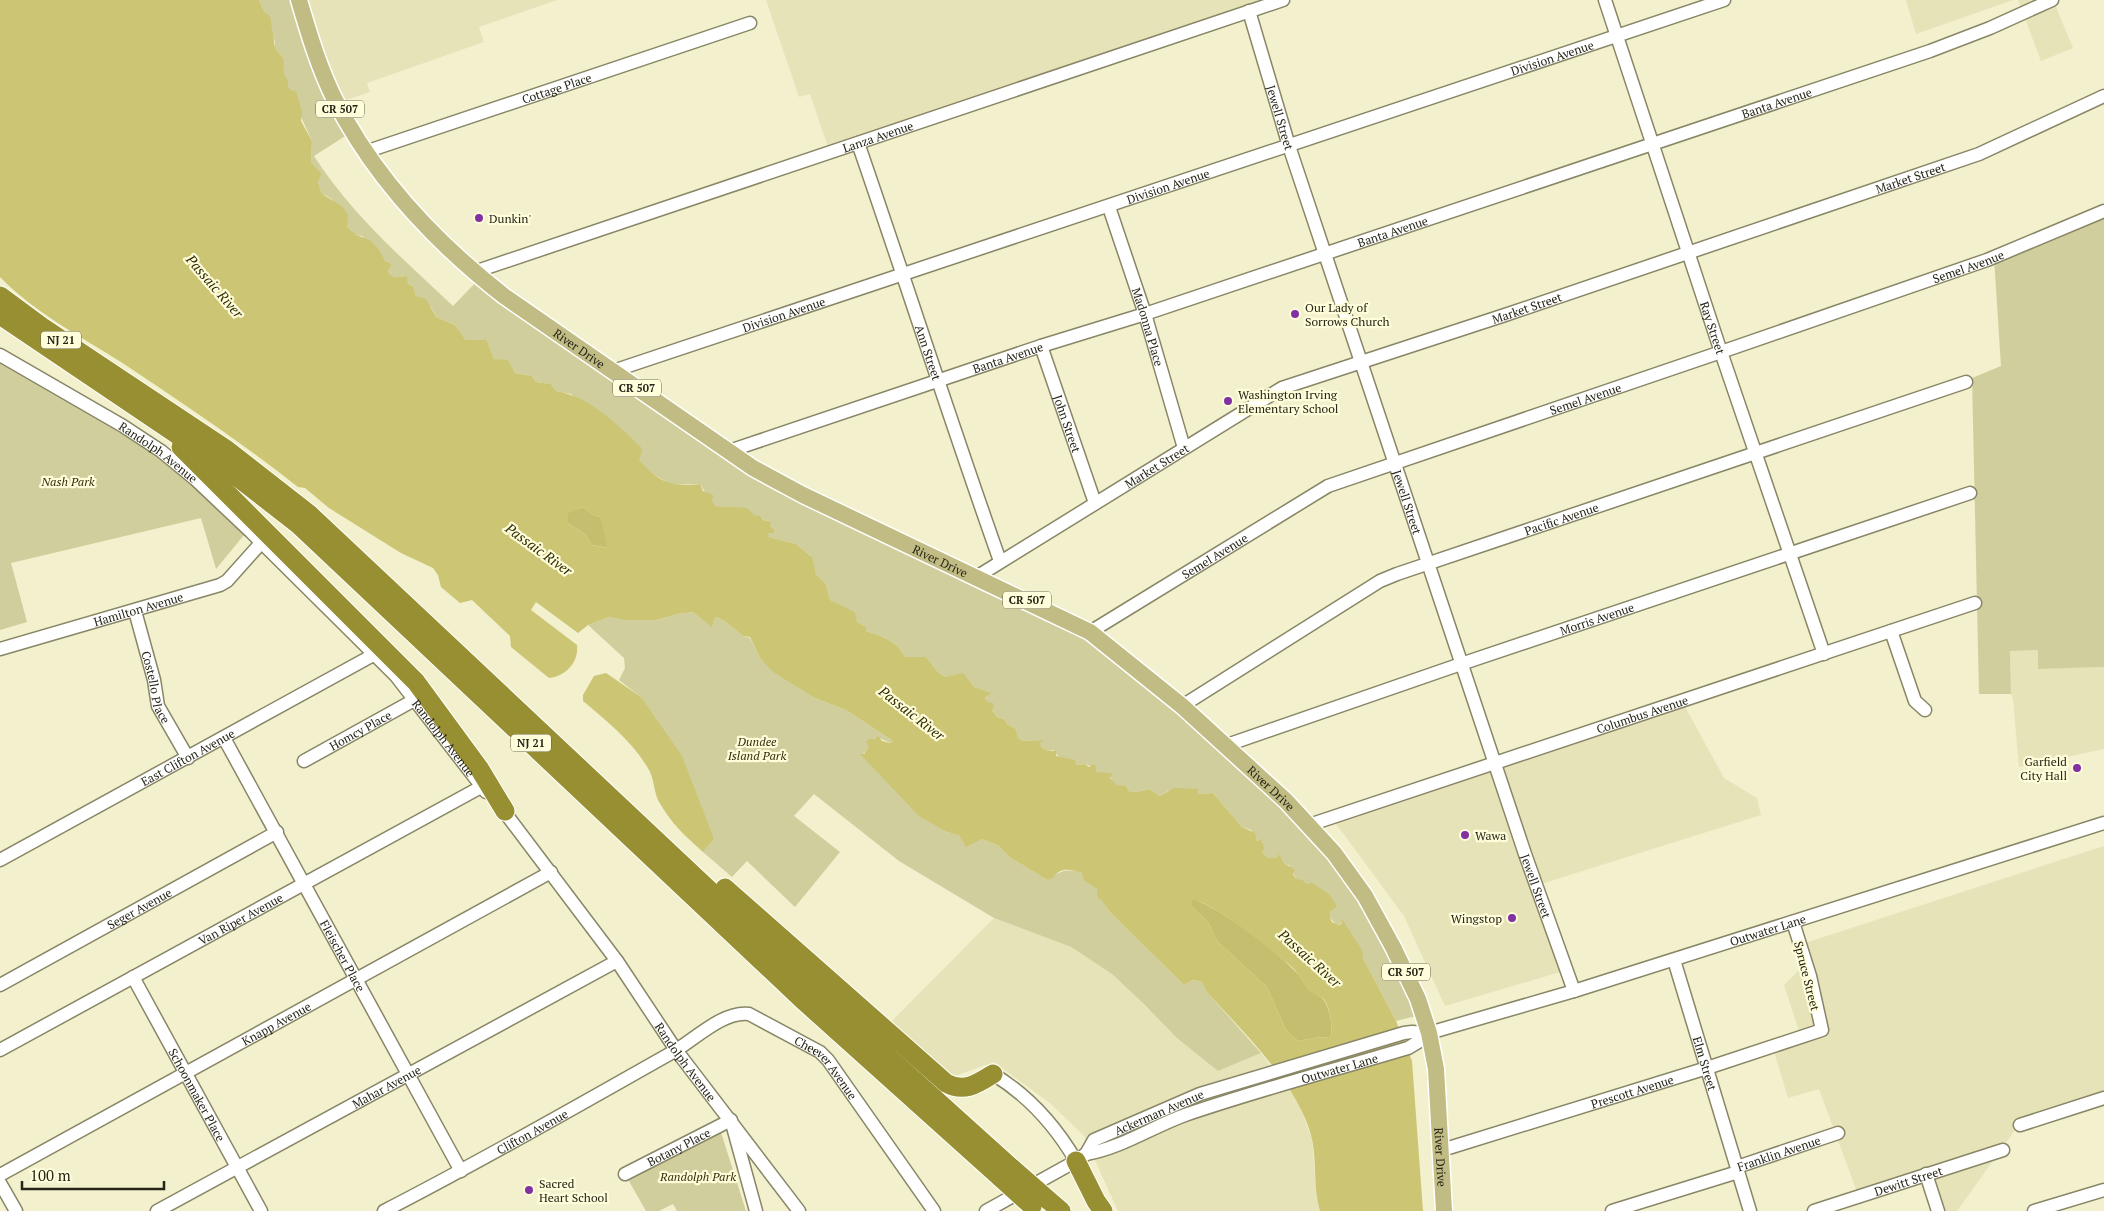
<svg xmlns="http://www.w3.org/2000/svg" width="2104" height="1211" viewBox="0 0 2104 1211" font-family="'PT Serif',serif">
  <rect width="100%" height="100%" fill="#f2f0cd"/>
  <g fill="#e6e3b9">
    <polygon points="301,0 557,0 479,27 484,42 367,83 370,92 340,102"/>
    <polygon points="766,0 1281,0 830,153 810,94 799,97"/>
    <polygon points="1906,0 2013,0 1916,34"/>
    <polygon points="2018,0 2053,0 2073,48 2041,61"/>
    <polygon points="2038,650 2038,669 2104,667 2104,749 2019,767 2013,699 2011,694 2010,651"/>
    <polygon points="1683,703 1724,778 1757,798 1761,815 1541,884 1567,970 1445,1006 1404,916 1334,821"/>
    <polygon points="2104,846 2104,1099 2015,1130 1957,1211 1943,1211 1929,1171 1857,1192 1819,1089 1788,1098 1772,1044 1800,1034 1784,985 1805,964 1799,945"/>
    <polygon points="994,918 1071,947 1112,974 1218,1071 1261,1053 1299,1103 1312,1139 1317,1199 1320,1211 1118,1211 1084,1136 1051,1104 994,1062 952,1077 889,1024"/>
  </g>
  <g fill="#d1ce9e">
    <path d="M259,0H299L353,131L314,156C351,214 403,259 453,306L480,278L729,451L1090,632L1334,853L1424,1014L1396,1021L1363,958L1361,950L1342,923L1337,925L1330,918V912L1334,907L1329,894L1296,879L1290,866L1284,863L1279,855L1277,858H1268L1262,852L1261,839L1258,841L1251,830L1242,827L1213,793L1201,794L1168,791L1160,796L1149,789L1137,792H1130L1125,785L1119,787L1112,784L1110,773L1104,774L1096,772L1095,768L1085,764L1076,765L1074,760C1065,759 1058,760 1054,750L1048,751L1041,747L1039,743L1042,740L1023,741L1018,738L1016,729L1007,724L1004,719L997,717L985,699L990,693L974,687L963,674L945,677L938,672L926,657H905C898,642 882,636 866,631V627L857,622C853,608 841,607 830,600L826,584L816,574L811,556L796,544L769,537L767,533H774L775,530L770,526V522L728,507L714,506L700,484L672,485L648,471L571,394L556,391L551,384L536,382L532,376L515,373C510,364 505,361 494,359L487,340H466L455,325L436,317L431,307L416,296L413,286L408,284L406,276L394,278L390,275L388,271L392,264L385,261L362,236L357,235L347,227C346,214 335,198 322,194L318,182L322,174L311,162L312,141L287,86L283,70L284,59L275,48V42Z"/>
    <polygon points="2104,212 2104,667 2038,669 2038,650 2010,651 2011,694 1979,694 1972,378 2001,366 1994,258"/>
    <polygon points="0,364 134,441 191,480 244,535 216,569 201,518 11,563 27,622 0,630"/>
    <path d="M693,612L712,626L715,618L717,617L726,622L743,636L750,638L760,658L815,698L846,710L893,741L891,743L879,738L863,754H861L947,832L982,839L999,846L1008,856L1047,880C1060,871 1067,868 1082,873C1087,883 1088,881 1096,888C1098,890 1105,905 1108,910L1184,985L1193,980L1202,982L1206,991L1261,1053L1218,1071L1177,1038L1144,1004L1112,974L1071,947L994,918L899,861L814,794L794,816L840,852L795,907L747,861L732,877L703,852L714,839L641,697L619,680L625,668L624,658L588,625L609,617L624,620H656L678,614Z"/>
    <polygon points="719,1126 746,1211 677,1211 673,1204 659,1211 646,1211 625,1174"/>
  </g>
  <g fill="#c4be6e">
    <polygon points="583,507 593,515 601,517 608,548 592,545 586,535 568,523 567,513"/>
    <path d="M1194,899C1225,912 1270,946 1294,970C1301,976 1304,986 1310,991C1315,995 1322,996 1325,1002C1330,1010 1334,1031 1330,1038L1320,1037L1298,1041L1286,1030L1267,987L1217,941L1208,922L1192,907V900Z"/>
  </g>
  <g fill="#cbc574" fill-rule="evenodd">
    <path d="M0,0H259L264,12L270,16L275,48L284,59C284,67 282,74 288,80V86L290,90L296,91L302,112L301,121L312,141L311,162L322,174L318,182L322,194L342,206L348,215L347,227L357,235L371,241L379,250L385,261L392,264L388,271C392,281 400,276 407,276L408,284L413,286L416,296L426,299L436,317L455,325L466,340H487L494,359L508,360L515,373L532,376L536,382L551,384L556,391C591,397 616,424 641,447L642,451L639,460C658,481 671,488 700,484L703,491L713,495L712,501L715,506L747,508L755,516L759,515L763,520L771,522L770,526L775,530L774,533H768L769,537L796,544L812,557L816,574L826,584L830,600C839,605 847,607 855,613L857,622L866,627V631C882,636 898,642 905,657H926L938,672L945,677L963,673L974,687L991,693L985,698L987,702L993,703L994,707L992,710L997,717L1004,719L1007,724L1016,729L1018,738L1023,741L1043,740L1040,743L1041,747L1048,751H1056V756L1075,760L1076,765L1085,764L1089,767L1094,764L1096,766V772L1111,773L1112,775L1110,778C1115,784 1116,787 1125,785L1130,792H1137L1149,789L1160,796L1174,788L1198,789V794L1213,793L1242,827L1255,833L1257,841L1261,839L1264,848L1262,852L1268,858H1277L1279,854L1284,863L1295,870L1293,874L1296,879L1302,880L1307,884L1312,883L1329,894L1337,906L1330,912V918L1332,922L1339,925L1342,923V919L1362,950L1363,958L1396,1021L1412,1061L1423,1211H1320C1313,1187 1317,1163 1312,1139C1300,1086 1242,1031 1206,991L1202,982L1193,980L1184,985L1108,910L1101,899H1098L1097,889L1084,880L1082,873C1070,869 1060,867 1053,878L1047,880L1008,856L999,846L982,839L966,847L959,835L947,832L919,816L860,754H864L869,747L866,742L869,739H875L878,736L882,741L890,743L893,741L846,710L815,698L773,672L760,658L750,637L743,636L726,622L717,617L715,618L712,627L693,612L678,614L656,620H624L609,617L588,625L578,633L536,602L531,610L577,645C579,662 566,676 549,678L511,647L510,636L472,600L460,603L441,587L438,575L433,568L401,553L329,508L305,488L298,487C241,442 181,402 121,362C80,336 34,312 0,277ZM583,507L593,515L601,517L607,548L592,545L586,535L568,523V513ZM1192,900C1210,899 1278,955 1294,969C1300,975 1303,985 1309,991C1314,995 1322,996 1325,1001C1330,1009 1334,1031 1330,1038L1320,1037L1298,1041L1286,1030L1267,987L1217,941L1208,922L1192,907Z"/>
    <path d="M606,673L641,697L682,756L714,839L703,852C684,835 670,822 658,800C654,791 654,779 649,770C634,743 607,721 583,701V695L594,676Z"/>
  </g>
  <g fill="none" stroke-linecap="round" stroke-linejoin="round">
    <defs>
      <g id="minor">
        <path id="s1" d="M1605,0L1721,352L1824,654"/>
        <path id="s2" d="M1249,11L1289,146L1525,854L1574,991"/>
        <path id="s3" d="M858,143C906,282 951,423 1000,561"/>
        <path id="s4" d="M365,152L750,23"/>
        <path id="s5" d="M1109,207L1145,314L1184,448"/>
        <path id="s6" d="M474,272L1283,0"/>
        <path id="s7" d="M1041,346L1095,503"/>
        <path id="s8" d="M0,355L123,426L161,451L195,479L251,532L396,676L486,792"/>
        <path id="s9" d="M613,371L1724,0"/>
        <path id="s10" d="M729,451L1041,346L1145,314L1930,51L1990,28L2052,0"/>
        <path id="s11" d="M978,576L1282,388L1505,315L1979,154L2104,96"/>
        <path id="s12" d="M135,611L154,680L158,706L188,758"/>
        <polyline points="1891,631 1915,701 1925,710"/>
        <path id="s13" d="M1090,632L1328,486L1721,352L1987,260L2104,211"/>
        <path id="s14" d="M0,649L220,585L227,581L261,543"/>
        <path id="s15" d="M1182,706L1380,581L1397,574L1966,382"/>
        <path id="s16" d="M224,738L461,1171"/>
        <path id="s17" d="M1224,746L1461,664L1970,493"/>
        <path id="s18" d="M304,761L416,699"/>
        <path id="s19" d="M500,806L617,961L676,1050L799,1211"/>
        <path id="s20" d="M1309,825L1975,603"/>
        <path id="s21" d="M0,860L375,654"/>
        <path id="s22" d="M1674,960L1750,1211"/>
        <path id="s23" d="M133,977L261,1211"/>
        <path id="s24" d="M0,985L277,832"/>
        <path id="s25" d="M0,1050L481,787"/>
        <path d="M993,1074C1029,1096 1055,1125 1076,1161"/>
        <polyline points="2020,1125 2104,1098"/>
        <polyline points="733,1127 756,1211"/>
        <path id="s26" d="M1442,1150L1707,1068L1822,1030L1810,976L1793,922"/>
        <path id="s27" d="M1086,1154C1121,1148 1152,1127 1185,1115C1258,1090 1334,1070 1408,1048L1423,1039L1429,1033"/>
        <path id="s28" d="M1737,1167L1838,1133"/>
        <path id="s29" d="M625,1174L731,1120"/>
        <polyline points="1926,1174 1938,1211"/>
        <path id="s30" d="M0,1175L551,872"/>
        <polyline points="0,1183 16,1211"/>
        <path id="s31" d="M157,1211L617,961"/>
        <path id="s32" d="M384,1211C482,1161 577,1106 673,1052C694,1040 724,1010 749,1014L820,1052L828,1060L934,1211"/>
        <path id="s33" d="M986,1211L1076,1161L1086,1154L1094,1140L1200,1094L1404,1033L1412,1032L1429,1033L1574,991L2104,823"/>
        <polyline points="1612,1211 1738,1172"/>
        <path id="s34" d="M1814,1211L2003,1150"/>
        <polyline points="2034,1211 2104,1190"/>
      </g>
      <g id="major">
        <path id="s35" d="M299,0C309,34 319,68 335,100C375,179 435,242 504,296L753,468L803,495L1090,632L1182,706L1286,801L1334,853L1365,896L1393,947L1418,999L1429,1033L1436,1069L1444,1211"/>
      </g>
      <g id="highway">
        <polyline points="0,296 42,327 227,450 309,514 855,1027 1015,1171"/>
        <polyline points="0,315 218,462 299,525 805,1002 1002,1179"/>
        <polyline points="181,447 416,682 479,768 505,811"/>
        <path d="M725,888L946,1083C964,1093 977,1084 993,1074"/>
        <polyline points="1076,1161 1096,1201 1103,1211"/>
        <polyline points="1047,1199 1061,1211"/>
      </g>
    </defs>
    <use href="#minor" stroke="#888666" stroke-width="15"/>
    <use href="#major" stroke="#fff" stroke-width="19"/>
    <use href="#highway" stroke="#fff" stroke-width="21"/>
    <use href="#minor" stroke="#fff" stroke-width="12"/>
    <use href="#major" stroke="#c1bc83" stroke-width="16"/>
    <use href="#highway" stroke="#978f31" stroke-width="19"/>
    <defs>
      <g id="highway-bridge">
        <polyline points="1015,1171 1047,1199"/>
        <polyline points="1002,1179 1032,1206"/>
      </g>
    </defs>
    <use href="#highway-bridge" stroke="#fff" stroke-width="21" stroke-linecap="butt"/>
    <use href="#highway-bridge" stroke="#978f31" stroke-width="19"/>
  </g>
  <g fill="#8131a1" stroke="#fffdda" stroke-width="2">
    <circle cx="479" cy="218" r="5"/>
    <circle cx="1295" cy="314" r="5"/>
    <circle cx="1228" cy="401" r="5"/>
    <circle cx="2077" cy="768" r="5"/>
    <circle cx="1465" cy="835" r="5"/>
    <circle cx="1512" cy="918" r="5"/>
    <circle cx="529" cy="1190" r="5"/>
  </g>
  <g text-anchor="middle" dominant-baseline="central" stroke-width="4.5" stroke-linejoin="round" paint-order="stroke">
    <g fill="#fffdda" stroke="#666552" stroke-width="1">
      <rect x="316" y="100.5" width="48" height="17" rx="4"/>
      <rect x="41" y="331.5" width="40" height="17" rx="4"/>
      <rect x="613" y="379.5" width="48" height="17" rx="4"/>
      <rect x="1003" y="591.5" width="48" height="17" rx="4"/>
      <rect x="511" y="734.5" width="40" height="17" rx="4"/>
      <rect x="1382" y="963.5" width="48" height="17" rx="4"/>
    </g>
    <g font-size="11" font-weight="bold" fill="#252417">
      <text x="340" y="109">CR 507</text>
      <text x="61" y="340">NJ 21</text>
      <text x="637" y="388">CR 507</text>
      <text x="1027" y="600">CR 507</text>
      <text x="531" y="743">NJ 21</text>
      <text x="1406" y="972">CR 507</text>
    </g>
    <g font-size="12" fill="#252417" stroke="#fffdda">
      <text stroke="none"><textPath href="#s9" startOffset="990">Division Avenue</textPath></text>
      <text stroke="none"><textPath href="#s4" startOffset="202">Cottage Place</textPath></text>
      <text stroke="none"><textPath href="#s10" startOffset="1104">Banta Avenue</textPath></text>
      <text stroke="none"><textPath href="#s2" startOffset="111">Jewell Street</textPath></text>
      <text stroke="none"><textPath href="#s6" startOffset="426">Lanza Avenue</textPath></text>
      <text stroke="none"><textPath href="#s11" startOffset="1020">Market Street</textPath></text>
      <text stroke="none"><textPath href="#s9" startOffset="585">Division Avenue</textPath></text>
      <text stroke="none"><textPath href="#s10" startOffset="699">Banta Avenue</textPath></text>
      <text stroke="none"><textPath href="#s13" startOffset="956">Semel Avenue</textPath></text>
      <text stroke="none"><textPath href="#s11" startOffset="615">Market Street</textPath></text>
      <text stroke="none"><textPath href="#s9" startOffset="180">Division Avenue</textPath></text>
      <text stroke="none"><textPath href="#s5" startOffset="126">Madonna Place</textPath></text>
      <text stroke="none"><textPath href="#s1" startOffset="345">Ray Street</textPath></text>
      <text stroke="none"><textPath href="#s35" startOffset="459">River Drive</textPath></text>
      <text stroke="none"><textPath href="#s3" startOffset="221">Ann Street</textPath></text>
      <text stroke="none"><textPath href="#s10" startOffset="294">Banta Avenue</textPath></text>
      <text stroke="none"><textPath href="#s13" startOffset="551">Semel Avenue</textPath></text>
      <text stroke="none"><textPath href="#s7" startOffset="82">John Street</textPath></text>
      <text stroke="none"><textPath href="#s8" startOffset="186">Randolph Avenue</textPath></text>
      <text stroke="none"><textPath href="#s11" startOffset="210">Market Street</textPath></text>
      <text stroke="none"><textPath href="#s2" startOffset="516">Jewell Street</textPath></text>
      <text stroke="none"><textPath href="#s15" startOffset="426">Pacific Avenue</textPath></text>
      <text stroke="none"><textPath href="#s13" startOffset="146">Semel Avenue</textPath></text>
      <text stroke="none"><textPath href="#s35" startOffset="879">River Drive</textPath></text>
      <text stroke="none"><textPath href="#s14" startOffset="144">Hamilton Avenue</textPath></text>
      <text stroke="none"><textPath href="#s17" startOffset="394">Morris Avenue</textPath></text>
      <text stroke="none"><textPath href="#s12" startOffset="79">Costello Place</textPath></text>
      <text stroke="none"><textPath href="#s20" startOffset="351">Columbus Avenue</textPath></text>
      <text stroke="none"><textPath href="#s18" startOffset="64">Homcy Place</textPath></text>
      <text stroke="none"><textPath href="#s8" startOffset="591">Randolph Avenue</textPath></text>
      <text stroke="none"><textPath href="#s21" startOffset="214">East Clifton Avenue</textPath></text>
      <text stroke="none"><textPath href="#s35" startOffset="1284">River Drive</textPath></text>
      <text stroke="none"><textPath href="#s2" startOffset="921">Jewell Street</textPath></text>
      <text stroke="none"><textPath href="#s24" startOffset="159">Seger Avenue</textPath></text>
      <text stroke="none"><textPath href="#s25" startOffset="274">Van Riper Avenue</textPath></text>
      <text stroke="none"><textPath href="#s33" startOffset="839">Outwater Lane</textPath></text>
      <text stroke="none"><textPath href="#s16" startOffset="248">Fleischer Place</textPath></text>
      <text transform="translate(1807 976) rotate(76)">Spruce Street</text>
      <text stroke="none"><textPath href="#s30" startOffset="315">Knapp Avenue</textPath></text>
      <text stroke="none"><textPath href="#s19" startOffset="316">Randolph Avenue</textPath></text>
      <text stroke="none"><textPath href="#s22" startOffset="108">Elm Street</textPath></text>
      <text stroke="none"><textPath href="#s27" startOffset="268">Outwater Lane</textPath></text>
      <text stroke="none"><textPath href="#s32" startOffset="512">Cheever Avenue</textPath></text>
      <text stroke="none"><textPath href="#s31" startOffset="261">Mahar Avenue</textPath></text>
      <text stroke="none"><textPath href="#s26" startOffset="199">Prescott Avenue</textPath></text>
      <text stroke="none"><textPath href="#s23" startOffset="134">Schoonmaker Place</textPath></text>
      <text stroke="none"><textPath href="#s33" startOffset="202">Ackerman Avenue</textPath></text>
      <text stroke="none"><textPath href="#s32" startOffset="168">Clifton Avenue</textPath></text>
      <text stroke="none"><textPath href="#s29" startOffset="60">Botany Place</textPath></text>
      <text stroke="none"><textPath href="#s28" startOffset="44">Franklin Avenue</textPath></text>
      <text stroke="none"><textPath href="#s35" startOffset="1704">River Drive</textPath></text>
      <text stroke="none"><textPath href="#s34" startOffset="99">Dewitt Street</textPath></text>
    </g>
    <g font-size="12" fill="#252417" stroke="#fffdda" text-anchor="start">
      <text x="489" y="218">Dunkin'</text>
      <text x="1305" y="307">Our Lady of<tspan x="1305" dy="14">Sorrows Church</tspan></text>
      <text x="1238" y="394">Washington Irving<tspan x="1238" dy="14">Elementary School</tspan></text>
      <text x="2067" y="761" text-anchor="end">Garfield<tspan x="2067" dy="14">City Hall</tspan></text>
      <text x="1475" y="835">Wawa</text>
      <text x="1502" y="918" text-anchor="end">Wingstop</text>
      <text x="539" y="1183">Sacred<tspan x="539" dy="14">Heart School</tspan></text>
    </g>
    <g font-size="12" font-style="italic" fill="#312e0a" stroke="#fffdda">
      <text x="68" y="481">Nash Park</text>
      <text x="757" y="741">Dundee<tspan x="757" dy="14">Island Park</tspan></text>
      <text x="698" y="1176">Randolph Park</text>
    </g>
    <g font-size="14" font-style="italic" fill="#302d08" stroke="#fffdda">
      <text transform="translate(215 286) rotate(49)">Passaic River</text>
      <text transform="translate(539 549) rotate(36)">Passaic River</text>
      <text transform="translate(912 713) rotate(38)">Passaic River</text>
      <text transform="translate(1310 958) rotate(42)">Passaic River</text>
    </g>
  </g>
  <path d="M22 1181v8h142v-8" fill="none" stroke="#252417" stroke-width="2.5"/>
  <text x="30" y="1181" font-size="15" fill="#252417" stroke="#fffdda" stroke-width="4" paint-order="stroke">100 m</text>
</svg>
